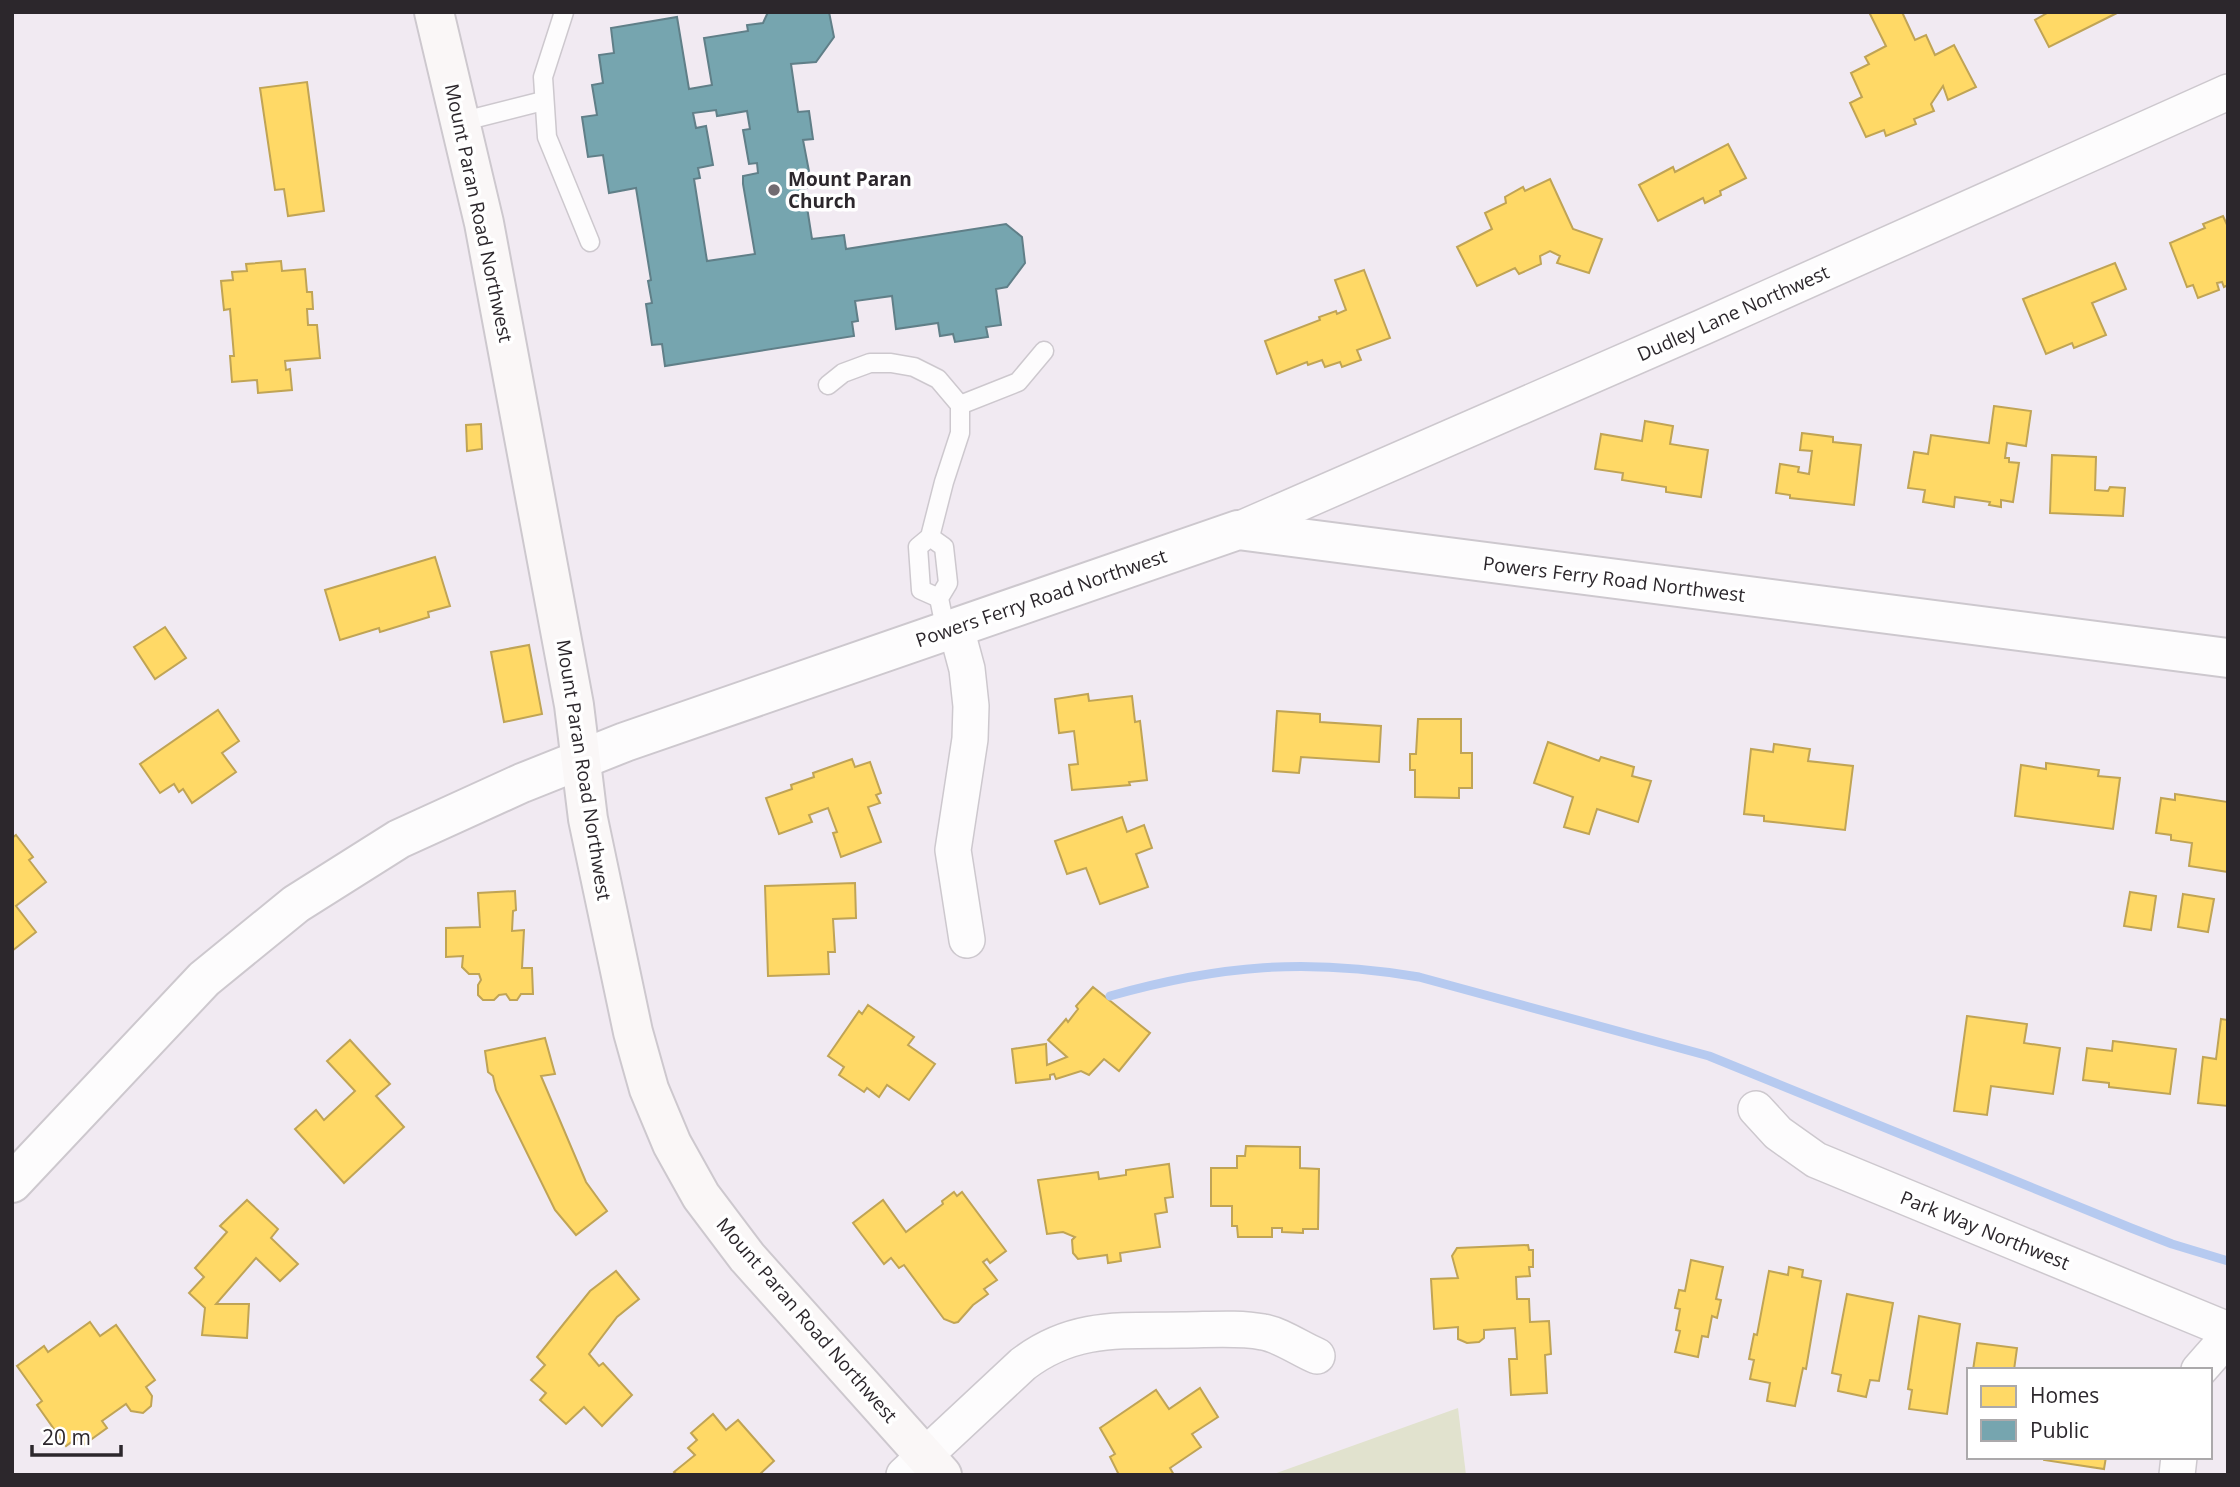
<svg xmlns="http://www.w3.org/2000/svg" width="2240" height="1487" viewBox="0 0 2240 1487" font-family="'Open Sans',sans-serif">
  <rect width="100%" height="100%" fill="#f1eaf2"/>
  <polygon fill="#e1e2ce" points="1458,1408 1466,1475 1271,1475"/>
  <g fill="#ffd966" stroke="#c0a455" stroke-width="2">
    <polygon points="1869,12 1902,12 1915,40 1926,35 1935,55 1954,45 1976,87 1948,100 1943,86 1931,104 1934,111 1914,119 1916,124 1886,136 1884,130 1866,137 1850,103 1862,97 1851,73 1869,64 1865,57 1886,46"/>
    <polygon points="2049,12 2119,12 2049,47 2035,20"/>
    <polygon points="307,82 324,211 288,216 284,189 275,190 260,88"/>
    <polygon points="1728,144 1746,178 1720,191 1721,195 1705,203 1703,198 1658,221 1639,185 1673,167 1675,172"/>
    <polygon points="1550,179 1573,229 1602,239 1589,273 1557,263 1560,256 1550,251 1540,256 1541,264 1519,274 1515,268 1477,286 1457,247 1492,229 1485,213 1506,203 1505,197 1523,187 1525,191"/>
    <polygon points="2223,216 2228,227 2228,285 2224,287 2222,282 2217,283 2219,290 2198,298 2193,285 2187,287 2170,243 2205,228 2203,224"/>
    <polygon points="281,261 282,271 305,269 307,292 312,292 313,309 307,309 308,325 317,325 320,358 285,361 286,370 290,369 292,390 258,393 257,380 232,382 230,356 234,356 230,309 224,310 221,281 233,280 232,272 247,271 246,264"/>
    <polygon points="2115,263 2126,289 2092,303 2106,335 2074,348 2072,343 2046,354 2023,299"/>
    <polygon points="1364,270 1390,338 1357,350 1361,360 1342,367 1340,362 1325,367 1322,360 1308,365 1307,362 1277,374 1265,341 1320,320 1319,317 1336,311 1337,314 1346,310 1335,280"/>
    <polygon points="1994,406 2031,411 2026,446 2007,443 2005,458 2009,458 2009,462 2019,463 2013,502 2001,500 2001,507 1989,505 1990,502 1955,497 1954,507 1923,502 1925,490 1908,488 1914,452 1928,454 1931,435 1989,443"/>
    <polygon points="1645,421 1673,426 1670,444 1708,450 1701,497 1666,492 1666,487 1622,480 1623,473 1595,469 1601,434 1642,441"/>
    <polygon points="481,424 482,449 467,451 466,425"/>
    <polygon points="1802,433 1833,437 1833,442 1861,445 1854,505 1790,498 1790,495 1776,493 1780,464 1799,467 1798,472 1809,474 1812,451 1800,450"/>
    <polygon points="2052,455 2096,457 2095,490 2108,491 2110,487 2125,488 2123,516 2050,513"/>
    <polygon points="435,557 450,606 428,612 429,617 380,632 379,628 340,640 325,590"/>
    <polygon points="165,627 186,658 155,679 134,647"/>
    <polygon points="529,645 542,714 504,722 491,652"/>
    <polygon points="1088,694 1089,701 1132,696 1135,722 1140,721 1147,780 1129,782 1130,785 1072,790 1069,765 1078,764 1074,731 1059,733 1055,699"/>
    <polygon points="218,710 239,741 222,753 236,772 192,803 183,789 179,792 174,784 160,793 140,764"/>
    <polygon points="1277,711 1320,714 1320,722 1381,726 1379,762 1301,757 1299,773 1273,771"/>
    <polygon points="1418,719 1461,719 1461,753 1472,753 1472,788 1459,788 1459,798 1415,797 1415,770 1410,770 1410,754 1416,754"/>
    <polygon points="1548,742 1599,761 1601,757 1634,767 1632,776 1651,781 1638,822 1597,809 1589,834 1564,827 1573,797 1534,783"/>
    <polygon points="1774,744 1810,749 1808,761 1853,766 1845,830 1764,821 1764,816 1744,814 1751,749 1773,752"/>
    <polygon points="852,759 855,767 870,762 881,793 876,795 880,803 868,807 881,842 841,857 833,833 837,832 828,808 809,815 812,822 779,834 766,798 792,789 791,785 814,777 813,773"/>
    <polygon points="2046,763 2099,770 2098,776 2120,778 2113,829 2015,816 2021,765 2046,769"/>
    <polygon points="2175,794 2228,802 2228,872 2189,866 2192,843 2171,840 2171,835 2156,833 2161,798 2175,800"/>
    <polygon points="1122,817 1127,832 1144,825 1152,848 1136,854 1148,887 1100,904 1086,868 1067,874 1055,841"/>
    <polygon points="16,835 33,857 29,860 46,882 16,906 36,932 12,951 12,838"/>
    <polygon points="855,883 856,918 833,919 835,952 828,952 829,974 768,976 765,886"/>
    <polygon points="515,891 516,910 513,911 512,931 524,930 522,968 532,968 533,994 521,994 517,1000 510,1000 506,994 499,995 494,1000 483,1000 478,995 478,985 481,980 479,974 469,974 462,967 463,956 446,957 446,928 480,927 478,893"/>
    <polygon points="2130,892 2156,896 2151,930 2124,926"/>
    <polygon points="2183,894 2214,899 2208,932 2178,927"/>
    <polygon points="1093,987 1150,1033 1119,1071 1104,1059 1089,1075 1081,1071 1056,1079 1054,1074 1050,1075 1050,1079 1016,1083 1012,1049 1046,1044 1047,1065 1067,1057 1048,1040 1066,1019 1068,1022 1078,1009 1076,1006"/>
    <polygon points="868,1005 914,1037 908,1045 935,1064 909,1100 887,1085 879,1097 867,1088 864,1092 839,1075 844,1067 828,1056 859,1011 862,1014"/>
    <polygon points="1967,1016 2027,1024 2024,1043 2060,1048 2053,1094 1991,1086 1987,1115 1954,1111"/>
    <polygon points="2221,1019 2228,1020 2228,1106 2198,1103 2203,1057 2216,1059"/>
    <polygon points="545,1038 555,1074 541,1076 586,1182 607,1211 576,1235 555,1210 496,1090 493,1076 488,1072 485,1051"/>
    <polygon points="350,1040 390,1084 376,1096 404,1127 344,1183 295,1129 316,1110 324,1120 355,1091 327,1061"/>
    <polygon points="2113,1041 2176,1049 2170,1094 2109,1087 2109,1083 2083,1080 2087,1048 2112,1051"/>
    <polygon points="1246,1146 1300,1147 1300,1168 1319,1169 1318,1229 1303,1229 1303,1233 1282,1232 1282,1228 1272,1228 1272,1237 1238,1237 1237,1226 1232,1226 1232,1206 1211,1206 1211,1168 1237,1168 1237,1156 1245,1156"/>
    <polygon points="1169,1164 1173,1197 1165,1198 1167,1212 1155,1214 1160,1247 1120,1253 1121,1261 1108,1263 1107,1255 1078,1259 1073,1253 1072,1240 1075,1237 1063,1232 1047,1234 1038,1180 1098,1172 1099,1179 1126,1175 1126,1170"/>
    <polygon points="954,1192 957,1196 962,1192 1006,1251 990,1263 987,1259 983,1262 997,1280 984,1289 988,1294 973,1305 958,1322 954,1323 944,1319 904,1265 899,1268 891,1258 884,1264 853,1223 883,1200 906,1232 943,1204 942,1201"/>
    <polygon points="247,1200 278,1229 271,1238 298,1264 280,1281 256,1258 216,1304 249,1304 247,1338 202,1335 205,1308 189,1293 204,1277 195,1268 227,1232 220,1226"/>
    <polygon points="1528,1245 1529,1250 1533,1250 1533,1267 1529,1267 1530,1276 1516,1277 1517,1299 1529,1299 1530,1322 1549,1321 1551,1354 1545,1355 1547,1393 1511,1395 1509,1359 1517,1359 1515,1328 1484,1330 1484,1338 1479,1342 1467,1343 1458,1339 1458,1327 1434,1329 1431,1279 1458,1278 1452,1256 1457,1248"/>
    <polygon points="1691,1260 1723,1267 1716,1299 1721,1300 1717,1318 1712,1316 1708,1337 1702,1336 1698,1357 1675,1352 1680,1331 1676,1330 1680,1309 1675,1308 1679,1290 1685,1291"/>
    <polygon points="1789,1267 1803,1270 1802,1277 1821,1281 1806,1369 1803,1368 1795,1406 1767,1401 1770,1383 1750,1379 1754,1360 1749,1359 1754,1334 1757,1335 1769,1271 1788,1275"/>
    <polygon points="616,1271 639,1299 617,1317 589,1354 599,1366 603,1363 632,1395 602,1426 584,1407 566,1424 540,1400 546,1393 531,1380 545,1365 537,1357 590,1291"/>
    <polygon points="1847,1294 1893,1303 1879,1381 1870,1380 1866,1397 1838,1391 1841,1375 1832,1373"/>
    <polygon points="1919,1316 1960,1324 1947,1414 1909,1409 1912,1390 1908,1389"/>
    <polygon points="90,1322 100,1336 116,1325 155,1380 146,1387 152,1396 151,1406 143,1413 131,1411 126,1404 102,1421 107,1428 82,1446 77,1438 66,1446 37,1405 42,1401 17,1366 44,1346 48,1352"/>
    <polygon points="1977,1343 2017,1348 2014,1370 1973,1370"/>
    <polygon points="1200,1388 1218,1417 1192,1434 1201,1447 1170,1468 1174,1475 1119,1475 1110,1457 1115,1454 1100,1428 1156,1390 1169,1409"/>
    <polygon points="713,1414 726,1430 738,1420 774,1461 759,1475 677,1475 674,1472 695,1455 688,1448 697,1440 691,1433"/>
    <polygon points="2044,1457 2106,1457 2104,1469 2044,1460"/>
  </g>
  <path fill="#76a5af" stroke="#607f88" stroke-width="2" fill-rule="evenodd" d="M768,12H829L834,37L816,62L791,64L798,112L809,111L813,139L803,140L812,187L804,188L812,239L844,235L846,249L1006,224L1022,237L1025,263L1007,287L996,289L1001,325L986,327L988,337L955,342L953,334L940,336L938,323L896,329L892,296L855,301L858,321L852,322L854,336L665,366L662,344L652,345L646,304L652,303L648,281L651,280L636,188L609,193L603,155L588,157L582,117L597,115L592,85L603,83L599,55L614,53L611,28L677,17L689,89L712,85L704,38L748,31L747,25L763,23ZM716,110L717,116L747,111L750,129L743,130L749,164L757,163L758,173L743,176V184L755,254L707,261L694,179L700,178L698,168L713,165L706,126L696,128L693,113Z"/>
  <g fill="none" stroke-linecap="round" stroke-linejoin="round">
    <path stroke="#b6caf0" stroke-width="9" d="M1110,996C1220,965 1306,958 1419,977L1709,1056L2131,1228L2172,1244L2228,1261"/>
    <defs>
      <g id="service">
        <polyline points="564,12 543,77 547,137 590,242"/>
        <polyline points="460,122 543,101"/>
        <polyline points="828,385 843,373 870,363 891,363 914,367 938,379 960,405 960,433 944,482 930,537 918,547 921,590 939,598"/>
        <polyline points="960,405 1018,382 1044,351"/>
        <polyline points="930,537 944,547 948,583 939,598 946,632"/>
      </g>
      <g id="minor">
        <polyline points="1238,530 1703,327 2228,92"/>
        <polyline points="956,628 967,669 971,706 970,739 953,850 967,940"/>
        <polyline points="1756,1109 1778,1133 1816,1160 2228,1330"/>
        <polyline points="2199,1370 2228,1337"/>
        <path d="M904,1475L1023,1364C1074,1325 1123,1331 1182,1330C1208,1330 1237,1327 1263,1332C1281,1335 1300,1349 1317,1356"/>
        <polyline points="2177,1475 2179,1457"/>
      </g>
      <polyline id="tertiary" points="12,1183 204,979 296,904 399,839 522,783 625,742 1238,530 2228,658"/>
      <polyline id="secondary" points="434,12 484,223 574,705 588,819 633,1032 649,1089 672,1144 701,1196 747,1257 942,1475"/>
    </defs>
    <use href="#service" stroke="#cdc8ce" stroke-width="21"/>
    <use href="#minor" stroke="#cdc8ce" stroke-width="38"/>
    <use href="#tertiary" stroke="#cdc8ce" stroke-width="42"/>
    <use href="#secondary" stroke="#cdc8ce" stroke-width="42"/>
    <use href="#service" stroke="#fdfcfd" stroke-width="18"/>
    <use href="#minor" stroke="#fdfcfd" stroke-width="35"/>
    <use href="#tertiary" stroke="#fdfcfd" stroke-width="38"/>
    <use href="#secondary" stroke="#faf7f7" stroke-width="38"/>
  </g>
  <circle fill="#716b71" stroke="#fff" stroke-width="2.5" cx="774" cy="190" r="7"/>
  <g text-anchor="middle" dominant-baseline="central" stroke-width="7" stroke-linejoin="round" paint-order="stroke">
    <g font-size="19" font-weight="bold" fill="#2c272c" stroke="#fff" text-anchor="start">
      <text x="788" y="179">Mount Paran<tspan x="788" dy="22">Church</tspan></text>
    </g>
    <g font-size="19" fill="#2c272c" stroke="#fff">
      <text transform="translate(479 213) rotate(78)">Mount Paran Road Northwest</text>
      <text transform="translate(1733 313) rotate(-24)">Dudley Lane Northwest</text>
      <text transform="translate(1614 579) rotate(7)">Powers Ferry Road Northwest</text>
      <text transform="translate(1041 598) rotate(-19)">Powers Ferry Road Northwest</text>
      <text transform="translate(584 770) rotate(81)">Mount Paran Road Northwest</text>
      <text transform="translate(1985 1230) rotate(22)">Park Way Northwest</text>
      <text transform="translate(807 1320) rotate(49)">Mount Paran Road Northwest</text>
    </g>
  </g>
  <rect width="2240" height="1487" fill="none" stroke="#2c272c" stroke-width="28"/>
  <rect x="1967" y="1368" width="245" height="91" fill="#ffffff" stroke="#aba9ab" stroke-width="2"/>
  <rect x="1981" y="1386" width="35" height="21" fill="#ffd966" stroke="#aba9ab" stroke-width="2"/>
  <text x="2030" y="1403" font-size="21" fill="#2c272c">Homes</text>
  <rect x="1981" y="1420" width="35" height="21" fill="#76a5af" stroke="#aba9ab" stroke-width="2"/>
  <text x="2030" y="1438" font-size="21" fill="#2c272c">Public</text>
  <path d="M32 1445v10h89v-10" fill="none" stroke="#2c272c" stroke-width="3.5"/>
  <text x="42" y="1445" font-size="21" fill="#2c272c" stroke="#ffffff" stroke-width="5" paint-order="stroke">20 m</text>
</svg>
